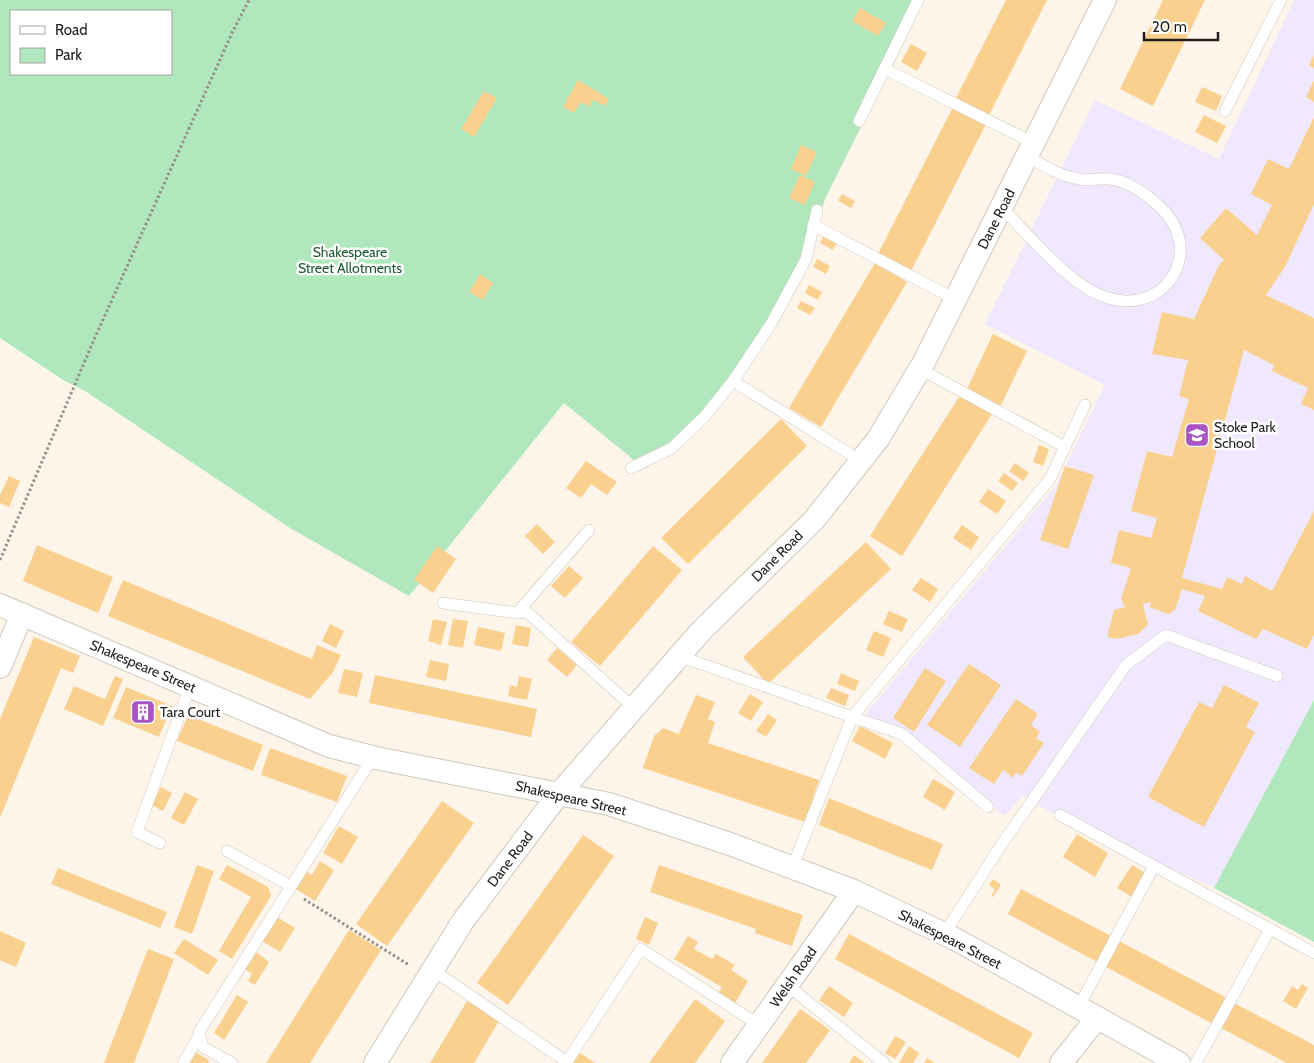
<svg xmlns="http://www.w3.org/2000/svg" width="1314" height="1063" viewBox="0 0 1314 1063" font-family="Cabin,sans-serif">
  <rect width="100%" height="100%" fill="#fdf5ea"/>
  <polygon fill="#efe8fe" points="1294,0 1314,0 1314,700 1214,888 1054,815 1023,795 1005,816 906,739 858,723 1056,485 1105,385 985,324 1095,100 1219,159"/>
  <g fill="#b0e7bd" fill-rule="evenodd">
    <path d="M0,0H924L826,197L779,322L709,420L645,469L564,403L409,596L290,528L85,391L63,380L0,338ZM11,11H171V74H11Z"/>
    <polygon points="1314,700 1314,942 1214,888"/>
  </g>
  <g fill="#fad08f">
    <polygon points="1006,0 1047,0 988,117 955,100"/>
    <polygon points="1163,0 1205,0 1153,106 1120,89"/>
    <polygon points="860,8 886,23 878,36 852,21"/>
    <polygon points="911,44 927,53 917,71 901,62"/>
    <polygon points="1314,55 1314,68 1309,65"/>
    <polygon points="578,80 609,99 605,106 593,100 589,107 581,102 574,113 563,107"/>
    <polygon points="1314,80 1314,102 1306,97"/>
    <polygon points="1202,87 1222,96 1216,111 1195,102"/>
    <polygon points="484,91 497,98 474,137 461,129"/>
    <polygon points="953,107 986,124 911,271 878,254"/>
    <polygon points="1204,115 1226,126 1217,143 1195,132"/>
    <polygon points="1314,117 1314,204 1285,267 1266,295 1314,318 1314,410 1301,404 1308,388 1272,371 1274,365 1244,350 1182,578 1222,589 1227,577 1242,584 1245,576 1272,591 1314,511 1314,635 1307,649 1263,629 1256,639 1198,611 1205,596 1182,589 1175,610 1168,614 1149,607 1151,602 1143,604 1148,625 1138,634 1117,639 1107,637 1114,610 1125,607 1121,599 1131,568 1111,563 1119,530 1151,538 1157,518 1131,511 1147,451 1172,457 1189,399 1179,396 1188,360 1152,354 1162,312 1194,319 1219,265 1224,260 1200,238 1226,208 1257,235 1272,205 1251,194 1268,159 1289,169"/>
    <polygon points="801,145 817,152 806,176 791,169"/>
    <polygon points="800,175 815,182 805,205 789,198"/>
    <polygon points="842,194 855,201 851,208 838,201"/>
    <polygon points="824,235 837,243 833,250 820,243"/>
    <polygon points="817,259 830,266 826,274 813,267"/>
    <polygon points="875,263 907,282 821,427 789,408"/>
    <polygon points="480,274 493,283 483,300 469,292"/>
    <polygon points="809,285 822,292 818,300 805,293"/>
    <polygon points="801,301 815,308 810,315 797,308"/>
    <polygon points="993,334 1027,351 1000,407 966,391"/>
    <polygon points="961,394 992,414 902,556 870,536"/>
    <polygon points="781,419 807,446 688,564 661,538"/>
    <polygon points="1039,445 1049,449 1043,466 1033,462"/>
    <polygon points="586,461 617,482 607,495 591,484 581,498 566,488"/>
    <polygon points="1015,463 1029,473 1023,481 1009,471"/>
    <polygon points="1065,466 1094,475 1068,549 1040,540"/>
    <polygon points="1004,473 1018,483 1012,491 998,481"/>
    <polygon points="9,476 20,481 9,507 0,503 0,495"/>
    <polygon points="988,489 1006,501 997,514 979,502"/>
    <polygon points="537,524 555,542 543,554 525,536"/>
    <polygon points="962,525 979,537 971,550 953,538"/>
    <polygon points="866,542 891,569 768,684 743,657"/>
    <polygon points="37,545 113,577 98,613 23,581"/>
    <polygon points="437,546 456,559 433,593 414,580"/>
    <polygon points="653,546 682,570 600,666 571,642"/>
    <polygon points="569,566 583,578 565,598 551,586"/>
    <polygon points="921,578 938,589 930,602 912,590"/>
    <polygon points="123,580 312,659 317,645 341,655 333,672 310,699 108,616"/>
    <polygon points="889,611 908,619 902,632 883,624"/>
    <polygon points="433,619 447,622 441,645 428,641"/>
    <polygon points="453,619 468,621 463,648 448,645"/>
    <polygon points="330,624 344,631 336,648 322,641"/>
    <polygon points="516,625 531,628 528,647 512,644"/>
    <polygon points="478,627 505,633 501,651 474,645"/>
    <polygon points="874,631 891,638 883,657 866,650"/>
    <polygon points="34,637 80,656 73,673 61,668 0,818 0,719"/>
    <polygon points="557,648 577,665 567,677 547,660"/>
    <polygon points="430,660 449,664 446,681 426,677"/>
    <polygon points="969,664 1001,685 960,747 927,725"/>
    <polygon points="925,668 946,681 914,732 893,718"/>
    <polygon points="344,669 363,673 357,697 338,693"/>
    <polygon points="841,673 859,681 855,691 837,684"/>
    <polygon points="375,675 537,709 531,737 369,703"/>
    <polygon points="115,676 123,679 103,726 64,709 74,686 105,699"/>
    <polygon points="519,676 532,679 527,700 508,696 510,685 517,687"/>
    <polygon points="1224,685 1259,703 1246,727 1255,732 1204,827 1148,797 1199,702 1212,708"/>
    <polygon points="126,687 172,706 159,737 113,718"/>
    <polygon points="831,688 849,695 845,706 826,698"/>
    <polygon points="750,694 763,702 751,721 738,713"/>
    <polygon points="696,695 715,702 708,719 715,722 708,743 819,780 805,822 643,768 654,736 663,728 679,734"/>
    <polygon points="1016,699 1038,714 1031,725 1040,732 1036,738 1044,743 1022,776 1016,772 1013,778 1003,770 994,784 969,768"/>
    <polygon points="768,714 777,720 766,737 756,731"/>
    <polygon points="188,715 263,745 253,771 177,741"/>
    <polygon points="860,726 893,743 885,759 852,741"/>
    <polygon points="270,748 347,776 337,802 261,775"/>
    <polygon points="933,779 955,792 945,810 923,797"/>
    <polygon points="161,787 172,793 163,811 152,805"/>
    <polygon points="185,792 198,799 184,825 171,818"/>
    <polygon points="829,798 943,844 932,870 819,825"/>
    <polygon points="442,801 474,823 387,946 356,924"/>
    <polygon points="339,826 358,837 342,864 323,853"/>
    <polygon points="1077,834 1108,853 1095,877 1063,857"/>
    <polygon points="583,835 614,856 508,1005 477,983"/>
    <polygon points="320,861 334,870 315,901 296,889 307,872 312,875"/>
    <polygon points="197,865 214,871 192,934 174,927"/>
    <polygon points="227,865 268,887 271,896 232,959 219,951 251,897 219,879"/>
    <polygon points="659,865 803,915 792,946 755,933 756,929 650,892"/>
    <polygon points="1132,865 1147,874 1132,897 1117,888"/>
    <polygon points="58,868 167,912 160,928 51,884"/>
    <polygon points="993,879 1001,885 993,897 991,896 995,890 989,885"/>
    <polygon points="1021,889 1113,937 1099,963 1008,914"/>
    <polygon points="277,917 295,928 280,952 262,941"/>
    <polygon points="645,917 658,923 649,945 636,939"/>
    <polygon points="349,930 381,950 359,985 310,1063 266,1063"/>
    <polygon points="0,931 26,943 16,967 0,960"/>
    <polygon points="849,934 1033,1033 1019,1058 835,959"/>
    <polygon points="688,936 698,942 694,949 712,959 716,954 735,965 731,970 748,981 735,1003 717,994 722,987 674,959"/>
    <polygon points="184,939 218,960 208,975 174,953"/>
    <polygon points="1119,941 1229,999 1215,1025 1106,967"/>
    <polygon points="148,949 174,959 134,1063 104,1063"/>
    <polygon points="256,952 269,962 255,985 248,981 252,974 245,969"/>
    <polygon points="1302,984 1308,988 1296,1009 1283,1001 1292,986 1298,990"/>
    <polygon points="829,986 853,1003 844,1017 819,1000"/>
    <polygon points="237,995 248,1002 224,1040 214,1033"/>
    <polygon points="695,999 725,1021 695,1063 649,1063"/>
    <polygon points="467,1001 499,1021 474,1063 430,1063"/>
    <polygon points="1234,1003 1314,1045 1314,1063 1287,1063 1221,1028"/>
    <polygon points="800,1009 830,1030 806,1063 762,1063"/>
    <polygon points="895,1036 906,1042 895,1059 885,1053"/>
    <polygon points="909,1046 919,1053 913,1063 899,1063"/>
    <polygon points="192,1050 209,1060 208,1063 184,1063"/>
    <polygon points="580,1053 595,1063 573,1063"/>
    <polygon points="854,1055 865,1063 849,1063"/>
    <polygon points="927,1058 935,1063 924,1063"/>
  </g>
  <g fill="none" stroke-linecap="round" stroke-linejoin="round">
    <defs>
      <g id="lane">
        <polyline points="885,69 1034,143"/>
        <polyline points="1225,111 1281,0"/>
        <polyline points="859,121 918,0"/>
        <path d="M1002,208C1029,235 1069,285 1105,297C1167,318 1207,249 1159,206C1146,194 1128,181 1110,179C1100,178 1089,181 1079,179C1060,176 1044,166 1027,156"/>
        <polyline points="813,225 955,299"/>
        <polyline points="920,369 1065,447 1085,405"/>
        <polyline points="733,381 771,324 806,259 817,210"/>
        <polyline points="631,468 672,448 705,416 733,381 861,461"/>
        <polyline points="443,603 517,613 527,612 634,708"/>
        <polyline points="517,613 589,530"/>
        <polyline points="679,656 852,717 1050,479 1065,447"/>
        <polyline points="1060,815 1154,866"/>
        <polyline points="160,843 137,832 190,686"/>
        <polyline points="227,851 291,886"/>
        <polyline points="792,868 852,717 902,734 988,807"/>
        <polyline points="944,934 1002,844 1126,665 1166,635 1277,676"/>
        <polyline points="433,970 567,1062"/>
        <polyline points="787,985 884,1063"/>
        <polyline points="1078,1008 1154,866 1314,953"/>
        <polyline points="183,1063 199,1036"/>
        <polyline points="232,1063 203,1047 199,1032 373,757"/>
        <polyline points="566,1063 641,949 759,1025"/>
        <polyline points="1196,1063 1270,929"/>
      </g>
      <g id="street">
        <polyline points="0,605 329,746 376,758 609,804 730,844 854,891 955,939 1179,1063"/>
        <polyline points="0,667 22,614"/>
        <polyline points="375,1063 463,921 558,795 702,630 814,520 878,439 924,362 1105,0"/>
        <polyline points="732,1063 854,891"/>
        <polyline points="1061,1063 1097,1018"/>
      </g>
    </defs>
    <use href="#lane" stroke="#cfc8bd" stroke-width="12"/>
    <use href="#street" stroke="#cfc8bd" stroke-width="24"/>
    <g stroke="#97918a" stroke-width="3" stroke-dasharray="2.5 2.5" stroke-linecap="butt">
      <polyline points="0,560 93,342 232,33 249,0"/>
      <polyline points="304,899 409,965"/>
    </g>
    <use href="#lane" stroke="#fff" stroke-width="11"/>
    <use href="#street" stroke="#fff" stroke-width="22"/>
  </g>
  <defs>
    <symbol id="school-square" viewBox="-11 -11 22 22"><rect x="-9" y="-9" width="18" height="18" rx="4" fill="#a854c3" stroke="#fff"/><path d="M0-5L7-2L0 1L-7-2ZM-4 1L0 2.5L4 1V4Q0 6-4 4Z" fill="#fff"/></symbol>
    <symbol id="building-square" viewBox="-11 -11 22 22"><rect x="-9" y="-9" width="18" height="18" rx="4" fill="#a854c3" stroke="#fff"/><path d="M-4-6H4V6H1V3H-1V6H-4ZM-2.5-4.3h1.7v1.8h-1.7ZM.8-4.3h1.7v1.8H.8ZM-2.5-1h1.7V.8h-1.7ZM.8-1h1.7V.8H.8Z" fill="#fff"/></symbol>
  </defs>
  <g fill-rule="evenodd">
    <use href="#school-square" x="1183" y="421" width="28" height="28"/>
    <use href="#building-square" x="129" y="698" width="28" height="28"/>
  </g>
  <g text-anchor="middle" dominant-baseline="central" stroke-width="5" stroke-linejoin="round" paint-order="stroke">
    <g font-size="14" fill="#201d1a" stroke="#fff">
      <text transform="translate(996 219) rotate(-63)">Dane Road</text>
      <text transform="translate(777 556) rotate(-45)">Dane Road</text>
      <text transform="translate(143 666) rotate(23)">Shakespeare Street</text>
      <text transform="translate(571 798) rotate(13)">Shakespeare Street</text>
      <text transform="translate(510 859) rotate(-53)">Dane Road</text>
      <text transform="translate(950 939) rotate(27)">Shakespeare Street</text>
      <text transform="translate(793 977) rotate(-55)">Welsh Road</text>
    </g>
    <g font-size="14" fill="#1e5a33" stroke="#fff">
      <text x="350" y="252">Shakespeare<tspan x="350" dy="16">Street Allotments</tspan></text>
    </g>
    <g font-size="14" fill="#201d1a" stroke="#fff" text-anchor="start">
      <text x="1214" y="427">Stoke Park<tspan x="1214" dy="16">School</tspan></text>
      <text x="160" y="712">Tara Court</text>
    </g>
  </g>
  <rect x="10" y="10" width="162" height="65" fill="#ffffff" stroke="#a6a5a3"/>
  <rect x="20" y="26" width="25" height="8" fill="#ffffff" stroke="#a6a5a3"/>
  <text x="55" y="35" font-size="15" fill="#201d1a">Road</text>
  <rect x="20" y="48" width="25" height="15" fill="#b0e7bd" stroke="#a6a5a3"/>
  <text x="55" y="60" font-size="15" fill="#201d1a">Park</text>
  <path d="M1144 32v8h74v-8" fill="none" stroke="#201d1a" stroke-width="2.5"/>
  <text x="1152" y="32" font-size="15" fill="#201d1a" stroke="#ffffff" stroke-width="4" paint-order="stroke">20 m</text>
</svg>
